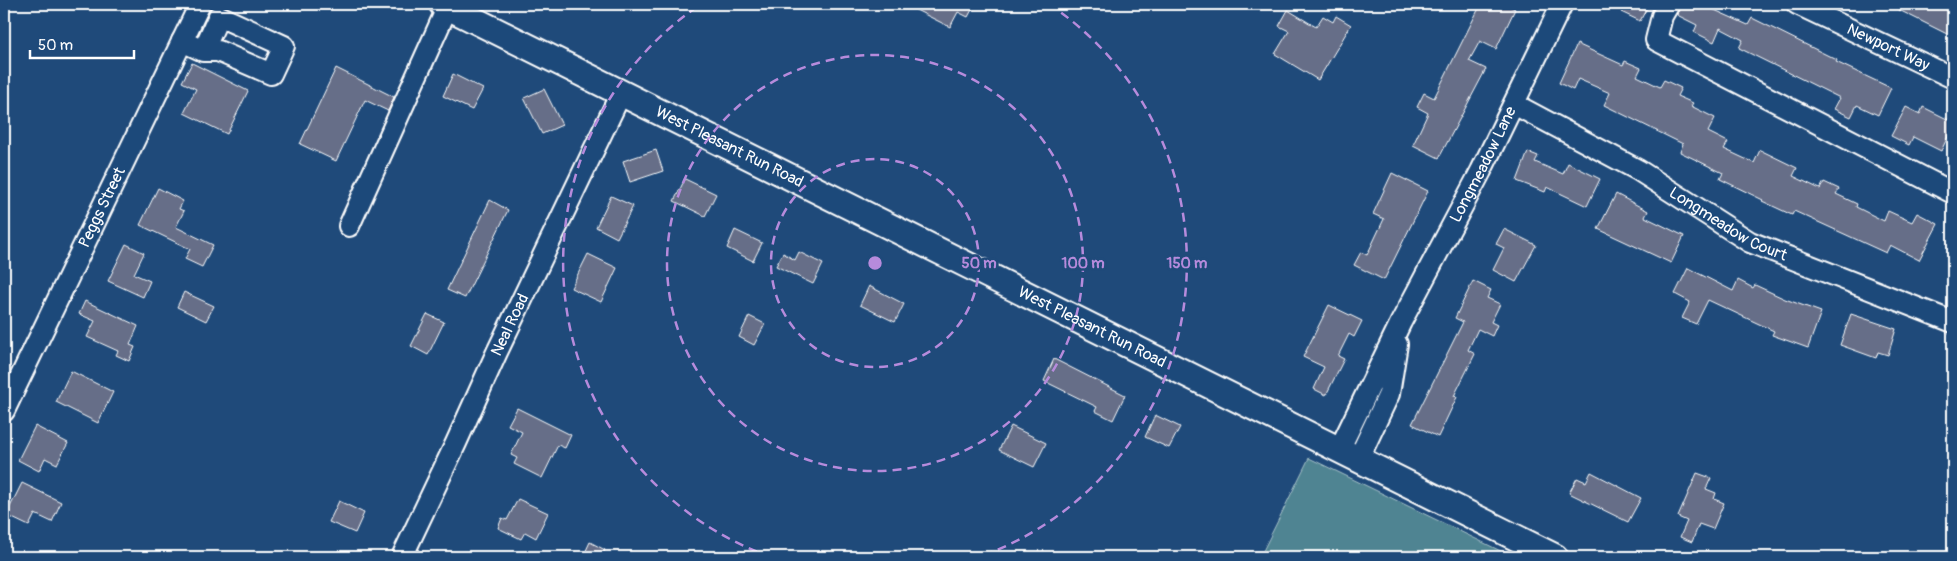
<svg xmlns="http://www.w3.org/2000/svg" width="1957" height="561" viewBox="0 0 1957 561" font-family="Pangolin,sans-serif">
  <rect width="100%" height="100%" fill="#1f4a7a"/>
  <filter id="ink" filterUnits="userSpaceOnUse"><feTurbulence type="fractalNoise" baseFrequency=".02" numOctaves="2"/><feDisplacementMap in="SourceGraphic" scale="10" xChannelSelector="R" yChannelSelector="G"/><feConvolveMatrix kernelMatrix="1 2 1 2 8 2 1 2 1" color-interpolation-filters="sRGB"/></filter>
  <g filter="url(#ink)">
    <polygon fill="#4f8492" stroke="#a7c2c8" points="1309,458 1513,557 1260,557"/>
    <g fill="#666e88" stroke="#fff">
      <polygon points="904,4 975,4 968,17 958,12 950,27"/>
      <polygon points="1481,4 1505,4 1515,9 1496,49 1480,41 1469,61 1486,69 1439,158 1413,145 1428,113 1417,107 1424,93 1434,98"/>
      <polygon points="1625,4 1649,4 1640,21 1621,12"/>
      <polygon points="1681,4 1712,4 1710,8 1748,25 1752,18 1837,60 1836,62 1891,88 1878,115 1857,105 1851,117 1834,109 1840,98 1739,48 1743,40 1720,28 1714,42 1694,32 1697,25 1677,15"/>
      <polygon points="1887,4 1953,4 1953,37"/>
      <polygon points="1288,10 1316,27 1323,16 1333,22 1336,16 1351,25 1318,80 1275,54 1289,31 1279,26"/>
      <polygon points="1577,44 1623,65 1625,61 1641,68 1637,76 1660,87 1664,80 1681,88 1677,96 1693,103 1691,106 1715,118 1708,132 1728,142 1724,149 1754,163 1760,150 1797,168 1793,176 1820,189 1824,182 1839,189 1836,194 1857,204 1856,207 1884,221 1888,211 1912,222 1917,213 1938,224 1919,260 1890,245 1886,253 1794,211 1792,215 1762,201 1763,200 1720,179 1723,173 1680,152 1683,144 1604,105 1610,93 1578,79 1573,90 1559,83"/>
      <polygon points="192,63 248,91 227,134 184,113 196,89 182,82"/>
      <polygon points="336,68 394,97 388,111 365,100 336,161 300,144"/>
      <polygon points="453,74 483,89 472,110 443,96"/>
      <polygon points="544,89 562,125 542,134 524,98"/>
      <polygon points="1906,107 1920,114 1923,107 1953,122 1953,126 1941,151 1913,137 1909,145 1891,136"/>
      <polygon points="656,150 663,171 630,182 623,161"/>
      <polygon points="1528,152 1538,156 1535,162 1563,174 1568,163 1600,179 1587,206 1547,187 1545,192 1517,181"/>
      <polygon points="1392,173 1428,191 1384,280 1354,265 1361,252 1367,255 1384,219 1373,214"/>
      <polygon points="685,179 716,194 705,216 674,201"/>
      <polygon points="158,188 183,201 179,209 184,211 176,227 213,245 202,267 185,259 190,249 140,225"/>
      <polygon points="1616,194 1648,211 1645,217 1684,236 1671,263 1598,229"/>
      <polygon points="611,196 633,206 617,238 596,227"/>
      <polygon points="490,200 508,210 465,298 447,290"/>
      <polygon points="1504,229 1536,245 1516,282 1493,270 1504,248 1496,244"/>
      <polygon points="735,230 762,243 753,261 727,248"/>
      <polygon points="126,244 144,253 134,274 150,281 143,297 108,281"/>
      <polygon points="799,252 823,264 813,284 776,266 783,253 795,260"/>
      <polygon points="588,254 617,268 601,302 571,288"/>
      <polygon points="1688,268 1733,291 1738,280 1753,288 1755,285 1785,299 1821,312 1808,348 1772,335 1774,331 1708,300 1696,324 1682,318 1690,302 1675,294"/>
      <polygon points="1473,281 1491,290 1487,298 1500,304 1491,322 1497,325 1492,336 1478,329 1468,350 1475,354 1454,396 1457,397 1438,437 1412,424 1463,322 1455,318"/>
      <polygon points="869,286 904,304 895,322 860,305"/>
      <polygon points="184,292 214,306 206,321 177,307"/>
      <polygon points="85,301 138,326 130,345 135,347 129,361 116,355 118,351 87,337 95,321 79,314"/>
      <polygon points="1329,305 1362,321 1354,337 1349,334 1338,356 1344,359 1326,395 1314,389 1324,367 1303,357"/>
      <polygon points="427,314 444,322 428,355 411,346"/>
      <polygon points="1851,314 1896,329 1888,355 1878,352 1876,358 1840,345"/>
      <polygon points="749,316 765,324 754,345 739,337"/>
      <polygon points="1054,359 1125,395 1113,420 1095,411 1097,407 1044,381"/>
      <polygon points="71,371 113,392 98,423 56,402"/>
      <polygon points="517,408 571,435 565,448 558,445 542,478 514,464 517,458 511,455 522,432 508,425"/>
      <polygon points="1155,415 1180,427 1169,448 1145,437"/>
      <polygon points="35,426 68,443 57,464 45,458 39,471 18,460"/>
      <polygon points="1011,426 1046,443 1034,467 999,450"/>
      <polygon points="1591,472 1641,498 1628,522 1569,493 1577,478 1586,482"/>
      <polygon points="1697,473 1711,478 1706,489 1716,493 1714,499 1724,503 1713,529 1699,524 1692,542 1680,537 1687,521 1678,517"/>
      <polygon points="22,483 61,502 52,522 35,514 29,526 6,515"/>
      <polygon points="518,499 548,513 536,538 525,532 521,539 498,528 502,518 507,520"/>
      <polygon points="339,501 364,513 355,533 329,522"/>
      <polygon points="590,542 605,550 601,557 583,557"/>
    </g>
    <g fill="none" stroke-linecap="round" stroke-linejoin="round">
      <defs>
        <g id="minor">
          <polyline points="1669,4 1662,16 1656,40 1953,193"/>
          <path id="s1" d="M1797,4L1953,78"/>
          <polyline points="182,41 203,51 218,51 271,74 284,46 219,16 203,51"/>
          <path id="s2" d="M1514,104L1638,170L1750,242L1953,322"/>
          <polyline points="349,226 448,6"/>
          <path id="s3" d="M4,411L200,4"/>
          <path id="s4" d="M1339,450L1401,322L1481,171L1562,4"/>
          <polyline points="1358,460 1389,394 1397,344"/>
          <path id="s5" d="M402,557L456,443L497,352L621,93"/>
        </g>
        <g id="major">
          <path id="s6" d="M442,4L1555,557"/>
        </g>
      </defs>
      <use href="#minor" stroke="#fff" stroke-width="24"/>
      <use href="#major" stroke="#fff" stroke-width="29"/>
      <use href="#minor" stroke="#1f4a7a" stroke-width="20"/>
      <use href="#major" stroke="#1f4a7a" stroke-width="25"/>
    </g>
  </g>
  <g fill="none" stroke="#b68bdc" stroke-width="2.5" stroke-dasharray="9 6">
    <circle cx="875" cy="263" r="104"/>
    <circle cx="875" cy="263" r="208"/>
    <path d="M771 557A312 312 0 0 1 701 4M1049 4A312 312 0 0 1 979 557"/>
  </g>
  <g text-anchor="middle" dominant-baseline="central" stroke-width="5" stroke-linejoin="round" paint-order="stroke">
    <g font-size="16" fill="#fff" stroke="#1f4a7a">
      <text stroke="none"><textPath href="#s1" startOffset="101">Newport Way</textPath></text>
      <text stroke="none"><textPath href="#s6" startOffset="321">West Pleasant Run Road</textPath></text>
      <text stroke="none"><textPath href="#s4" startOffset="320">Longmeadow Lane</textPath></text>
      <text stroke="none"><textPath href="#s3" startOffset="226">Peggs Street</textPath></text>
      <text stroke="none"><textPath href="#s2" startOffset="246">Longmeadow Court</textPath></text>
      <text stroke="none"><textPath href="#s5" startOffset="256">Neal Road</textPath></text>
      <text stroke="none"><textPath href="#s6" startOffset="726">West Pleasant Run Road</textPath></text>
    </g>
  </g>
  <circle cx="875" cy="263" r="8" fill="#b68bdc" stroke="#1f4a7a" stroke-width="2.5"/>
  <g font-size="15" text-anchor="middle" font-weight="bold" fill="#b68bdc" stroke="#1f4a7a" stroke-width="5" stroke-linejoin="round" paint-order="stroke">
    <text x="979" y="268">50 m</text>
    <text x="1083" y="268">100 m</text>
    <text x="1187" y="268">150 m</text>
  </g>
  <rect width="1957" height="561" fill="none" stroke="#1f4a7a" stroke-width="20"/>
  <rect x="10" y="10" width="1937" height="541" fill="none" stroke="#fff" stroke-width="2" filter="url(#ink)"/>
  <path d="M30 50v8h104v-8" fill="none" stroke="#ffffff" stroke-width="2.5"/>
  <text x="38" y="50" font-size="15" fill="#ffffff" stroke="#1f4a7a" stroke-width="4" paint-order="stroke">50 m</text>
</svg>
